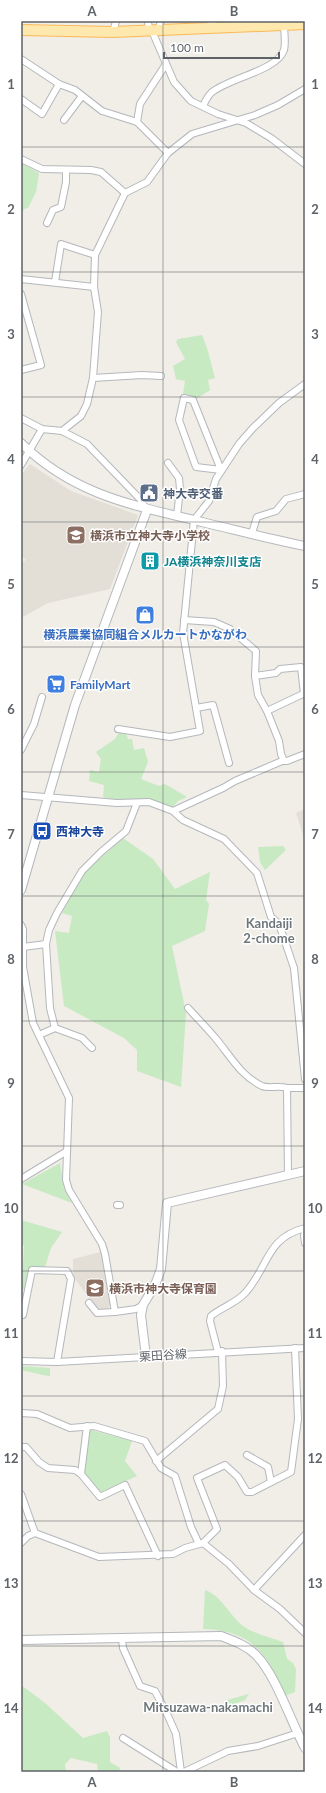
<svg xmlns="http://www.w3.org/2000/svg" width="326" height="1793" viewBox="0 0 326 1793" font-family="Lato,'Noto Sans JP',sans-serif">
  <rect width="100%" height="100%" fill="#f1ede7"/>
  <g fill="#e3dfd7">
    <polygon points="30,464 71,491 138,515 110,589 48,603 21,618 21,563 26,560 21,555 21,475"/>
    <polygon points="305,809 305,841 296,813"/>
    <polygon points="101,1252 110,1305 108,1309 103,1311 98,1310 75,1279 73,1273 73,1259"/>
  </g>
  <g fill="#c7eac2">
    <polygon points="21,163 39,173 36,192 28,208 24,209 21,214"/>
    <polygon points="202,335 207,348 215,378 208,380 210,390 196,399 183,394 185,381 176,379 173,366 185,359 176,342 178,339"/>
    <polygon points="119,732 126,733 128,739 132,739 134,750 144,748 148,762 141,779 159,786 165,784 187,797 178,801 172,808 150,800 118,801 103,797 104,785 89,781 90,770 99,772 101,759 96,752 115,739"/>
    <polygon points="123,838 153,859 175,889 210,872 206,900 209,904 205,931 172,946 186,1013 181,1087 137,1071 137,1050 124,1038 64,1006 55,931 69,933 72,916 62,913 84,873"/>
    <polygon points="283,846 286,850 265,870 260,862 258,847"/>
    <polygon points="60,1163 64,1189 72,1203 22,1184"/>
    <polygon points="21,1220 62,1232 51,1248 45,1267 30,1267 25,1290 22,1288 24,1245 21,1245"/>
    <polygon points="21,1366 50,1368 50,1376 48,1376 21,1370"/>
    <polygon points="91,1430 132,1441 125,1461 137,1476 99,1493 84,1473 89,1432"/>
    <path d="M205,1590C222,1596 229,1615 243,1626C252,1633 272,1638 283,1642L287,1659L293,1663L296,1669L295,1692L285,1696C267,1653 253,1631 203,1629Z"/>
    <polygon points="21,1685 45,1703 83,1738 107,1731 110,1737 110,1762 120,1768 119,1772 98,1770 97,1764 71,1758 65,1764 66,1772 21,1772"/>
    <polygon points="249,1694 245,1700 229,1706 227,1700"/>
  </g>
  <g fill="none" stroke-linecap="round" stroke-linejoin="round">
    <defs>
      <g id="minor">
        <polyline points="148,21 149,31"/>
        <polyline points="210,21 218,28"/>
        <polyline points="152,31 174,82 191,101 218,114 246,123 271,138 305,164"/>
        <polyline points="158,31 161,21"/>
        <polyline points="113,32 116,21"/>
        <polyline points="21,59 59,84 75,90 102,111 137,122 168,153"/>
        <polyline points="21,99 42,114 59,84"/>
        <path d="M203,106C205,102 207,97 211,93C228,78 277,71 284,50C286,43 284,32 284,25"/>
        <polyline points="64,120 82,96"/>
        <polyline points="137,122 140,104 166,64"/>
        <polyline points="21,159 42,169 91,170 101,172 125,193"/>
        <polyline points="47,223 53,210 61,207 66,182 66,170"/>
        <polyline points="21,279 94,287"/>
        <polyline points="55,282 61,244 95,255"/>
        <polyline points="21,294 41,365 21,370"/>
        <polyline points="93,378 142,375 161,376"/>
        <polygon points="184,398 193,400 221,470 196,467 179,420"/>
        <polyline points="21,418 42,429 62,431 87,444 140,499 146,509"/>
        <polyline points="62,431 81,416 87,404 93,378 98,312 94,287 95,255 125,193 147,182 168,153 192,134 255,115 278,105 305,89"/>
        <polyline points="168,463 179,478 180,489 177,516"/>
        <polyline points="21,465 42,429"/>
        <polyline points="252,533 257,517 276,511 286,499 305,494"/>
        <polyline points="184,620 214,622 230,629 256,651 255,676 258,695 267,711 279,741 281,754 284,761"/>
        <polyline points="255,676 276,673 280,669 301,667 304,694"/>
        <polyline points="196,708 213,705 229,763"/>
        <polyline points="267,711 305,693"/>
        <polyline points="118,729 170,737 200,731 183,633 194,520 209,501 216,479 239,444 253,428 279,403 305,384"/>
        <polyline points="21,750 34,724 42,697"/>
        <polyline points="305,754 287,761 282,761 235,781 223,788 173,811 183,820 224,839 257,873 271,917 279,924 294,968 305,1079"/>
        <polyline points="21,795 117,803 149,802 173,811"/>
        <polyline points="21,925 23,929 23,967 33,1023 69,1098 66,1180 69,1190 102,1244 105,1254 115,1312 136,1309 143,1305"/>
        <polyline points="23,947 46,944"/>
        <path d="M188,1008C197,1018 208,1029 217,1040C231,1057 241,1076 262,1086C269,1089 279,1085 287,1088"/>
        <polyline points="39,1035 55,1028"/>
        <polyline points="92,1048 82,1038 55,1028 50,1008 46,944 49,930 57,913 82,871 101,852 126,831 137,803"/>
        <polyline points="288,1175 287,1088 305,1088"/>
        <polyline points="21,1179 67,1151"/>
        <polyline points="117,1205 120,1205"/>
        <polyline points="305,1230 304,1236 305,1243"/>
        <polyline points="89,1303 97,1313 115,1312"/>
        <polyline points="21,1315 23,1315 32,1270 67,1271 71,1279 57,1362"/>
        <path d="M218,1352L210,1321L211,1316C222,1307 237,1303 246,1292C269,1266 266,1238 305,1228"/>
        <polyline points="21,1361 57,1362 305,1348"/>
        <polyline points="21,1413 37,1414 70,1428 94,1426 145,1441 161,1468 175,1476 191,1527 199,1544"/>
        <polyline points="21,1447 26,1447 39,1462 48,1468 75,1470 81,1474 100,1497 125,1485 158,1556"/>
        <polyline points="247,1455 268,1467 271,1482"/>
        <polyline points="156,1461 218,1409 223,1386 222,1351"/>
        <polyline points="81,1474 87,1426"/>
        <polyline points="21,1494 35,1533"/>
        <polyline points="21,1543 28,1536 35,1533 99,1557 173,1554 185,1548 203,1543 229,1564 254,1590 280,1609 305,1633"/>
        <polyline points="203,1543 217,1529 197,1478 225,1465 238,1477 247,1492 252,1492 291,1472 298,1419 295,1348"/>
        <polyline points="254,1590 305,1535"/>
        <polyline points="122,1639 123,1648 140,1686 155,1691 168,1716 176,1734 181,1772"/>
        <polyline points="123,1738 177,1772"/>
        <polyline points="184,1772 228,1751 258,1746 298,1733"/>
      </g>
      <g id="tertiary">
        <path d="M21,443C74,495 132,505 202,522C236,530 270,539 305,546"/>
        <polyline points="21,890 75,705 147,510"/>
        <polyline points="146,1357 141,1315 143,1305 155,1285 161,1269 167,1203 305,1171"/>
        <path d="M21,1640L221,1636C234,1641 246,1645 256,1655C276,1675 291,1722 305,1748"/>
      </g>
      <polyline id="primary" points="21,30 113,32 305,24"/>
    </defs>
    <use href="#minor" stroke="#b4b8bc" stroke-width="8"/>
    <use href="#tertiary" stroke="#b4b8bc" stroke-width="10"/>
    <use href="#primary" stroke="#fbb956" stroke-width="12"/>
    <use href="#minor" stroke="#fff" stroke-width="6"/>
    <use href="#tertiary" stroke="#fff" stroke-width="8"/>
    <use href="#primary" stroke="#ffe8ae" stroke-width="10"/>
  </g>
  <path fill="none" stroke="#5e6368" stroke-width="1" stroke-opacity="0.55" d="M163,21V1772M21,147H305M21,272H305M21,397H305M21,522H305M21,647H305M21,772H305M21,896H305M21,1021H305M21,1146H305M21,1271H305M21,1396H305M21,1521H305M21,1646H305"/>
  <defs>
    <symbol id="civic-square" viewBox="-11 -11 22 22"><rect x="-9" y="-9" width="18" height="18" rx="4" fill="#5c6f8a" stroke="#fff"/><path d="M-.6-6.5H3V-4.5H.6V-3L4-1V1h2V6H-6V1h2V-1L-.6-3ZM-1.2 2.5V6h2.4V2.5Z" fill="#fff"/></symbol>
    <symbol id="school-square" viewBox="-11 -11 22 22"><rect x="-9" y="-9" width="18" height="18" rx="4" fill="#8d6e63" stroke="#fff"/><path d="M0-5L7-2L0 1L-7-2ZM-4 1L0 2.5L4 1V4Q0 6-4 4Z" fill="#fff"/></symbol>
    <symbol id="building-square" viewBox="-11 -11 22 22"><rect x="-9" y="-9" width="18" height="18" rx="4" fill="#0f9aa8" stroke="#fff"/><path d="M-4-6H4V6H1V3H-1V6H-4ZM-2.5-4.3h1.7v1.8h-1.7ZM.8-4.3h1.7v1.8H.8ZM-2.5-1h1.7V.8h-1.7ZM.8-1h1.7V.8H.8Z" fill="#fff"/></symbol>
    <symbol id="shop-square" viewBox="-11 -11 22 22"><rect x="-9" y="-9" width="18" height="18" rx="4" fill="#3f7fe0" stroke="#fff"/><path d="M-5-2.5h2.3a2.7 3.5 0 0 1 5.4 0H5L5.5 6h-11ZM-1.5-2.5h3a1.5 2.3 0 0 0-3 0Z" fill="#fff"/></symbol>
    <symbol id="supermarket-square" viewBox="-11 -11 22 22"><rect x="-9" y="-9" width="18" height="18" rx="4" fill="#3f7fe0" stroke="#fff"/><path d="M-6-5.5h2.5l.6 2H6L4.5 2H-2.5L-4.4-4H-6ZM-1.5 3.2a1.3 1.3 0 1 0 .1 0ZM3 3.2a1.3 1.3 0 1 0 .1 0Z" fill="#fff"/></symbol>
    <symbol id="bus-square" viewBox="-11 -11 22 22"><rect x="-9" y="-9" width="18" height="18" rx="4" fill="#1a4fb4" stroke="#fff"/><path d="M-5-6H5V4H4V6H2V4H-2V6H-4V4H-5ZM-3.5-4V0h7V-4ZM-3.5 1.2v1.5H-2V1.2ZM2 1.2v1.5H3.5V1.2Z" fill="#fff"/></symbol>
  </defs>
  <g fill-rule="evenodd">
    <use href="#civic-square" x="138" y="482" width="22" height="22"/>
    <use href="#school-square" x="65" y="524" width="22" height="22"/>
    <use href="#building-square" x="139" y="550" width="22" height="22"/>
    <use href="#shop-square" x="134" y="604" width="22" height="22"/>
    <use href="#supermarket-square" x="45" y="673" width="22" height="22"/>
    <use href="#bus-square" x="31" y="820" width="22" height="22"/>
    <use href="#school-square" x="84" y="1277" width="22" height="22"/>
  </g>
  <g text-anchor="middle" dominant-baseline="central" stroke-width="3" stroke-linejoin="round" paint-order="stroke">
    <g font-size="12" font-weight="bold" fill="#4e5e75" stroke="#fff" text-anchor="start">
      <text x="163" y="493">神大寺交番</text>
    </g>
    <g font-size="12" font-weight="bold" fill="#785e54" stroke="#fff" text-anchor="start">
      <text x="90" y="535">横浜市立神大寺小学校</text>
      <text x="109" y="1288">横浜市神大寺保育園</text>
    </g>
    <g font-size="12" font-weight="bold" fill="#0d838f" stroke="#fff" text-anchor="start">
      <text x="164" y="561">JA横浜神奈川支店</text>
    </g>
    <g font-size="12" font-weight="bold" fill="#366cbe" stroke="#fff">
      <text x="145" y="634">横浜農業協同組合メルカートかながわ</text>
      <text x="70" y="684" text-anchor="start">FamilyMart</text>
    </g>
    <g font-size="12" font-weight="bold" fill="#164399" stroke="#fff" text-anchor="start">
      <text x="56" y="831">西神大寺</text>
    </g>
    <g font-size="12" fill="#5e6368" stroke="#fff">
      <text transform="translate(163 1355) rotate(-4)">栗田谷線</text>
    </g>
    <g font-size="13" font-weight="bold" fill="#6f767a" stroke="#fff">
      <text x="269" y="923">Kandaiji<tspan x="269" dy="15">2-chome</tspan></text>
      <text x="208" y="1707">Mitsuzawa-nakamachi</text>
    </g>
  </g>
  <rect width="326" height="1793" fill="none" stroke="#ffffff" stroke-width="44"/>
  <path d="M164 52v6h115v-6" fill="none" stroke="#5e6368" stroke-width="2"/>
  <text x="170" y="52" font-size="12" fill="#5e6368" stroke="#ffffff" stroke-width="3" paint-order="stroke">100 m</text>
  <rect x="22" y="22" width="282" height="1749" fill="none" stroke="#5e6368" stroke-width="1.5"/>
  <g font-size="13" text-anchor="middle" font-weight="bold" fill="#5e6368">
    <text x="92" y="16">A</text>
    <text x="234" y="16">B</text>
    <text x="11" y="89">1</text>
    <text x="315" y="89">1</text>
    <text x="11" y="214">2</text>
    <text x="315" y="214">2</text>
    <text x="11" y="339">3</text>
    <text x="315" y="339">3</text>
    <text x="11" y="464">4</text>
    <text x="315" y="464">4</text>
    <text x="11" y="589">5</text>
    <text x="315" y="589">5</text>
    <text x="11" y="714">6</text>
    <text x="315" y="714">6</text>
    <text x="11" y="839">7</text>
    <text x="315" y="839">7</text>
    <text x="11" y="964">8</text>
    <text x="315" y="964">8</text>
    <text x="11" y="1088">9</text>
    <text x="315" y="1088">9</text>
    <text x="11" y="1213">10</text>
    <text x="315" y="1213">10</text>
    <text x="11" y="1338">11</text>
    <text x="315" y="1338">11</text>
    <text x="11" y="1463">12</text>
    <text x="315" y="1463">12</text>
    <text x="11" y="1588">13</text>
    <text x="315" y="1588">13</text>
    <text x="11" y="1713">14</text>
    <text x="315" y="1713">14</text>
    <text x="92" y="1787">A</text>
    <text x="234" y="1787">B</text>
  </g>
</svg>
